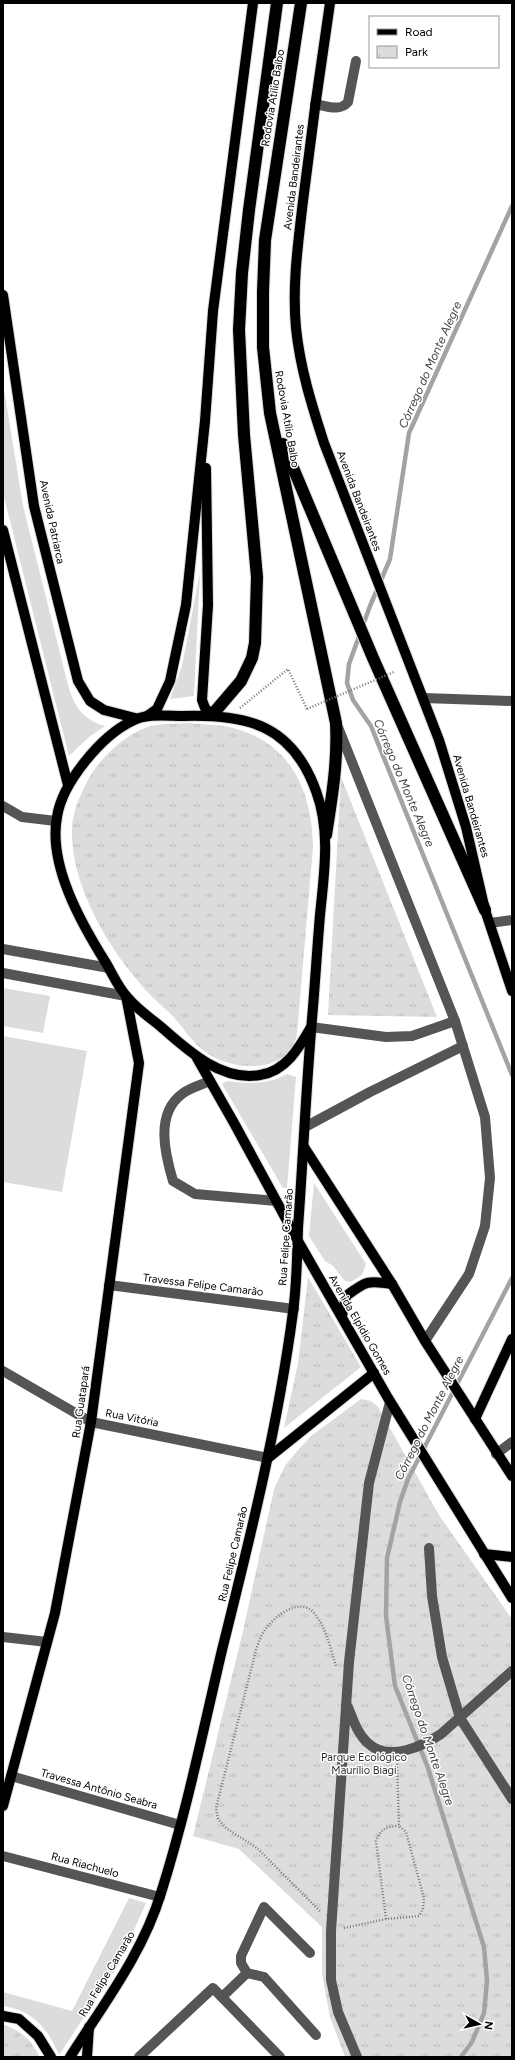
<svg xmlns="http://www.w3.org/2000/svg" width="515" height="2060" viewBox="0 0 515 2060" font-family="Figtree,sans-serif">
  <defs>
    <pattern id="park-tufts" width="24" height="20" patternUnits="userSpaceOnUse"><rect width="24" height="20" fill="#dcdcdc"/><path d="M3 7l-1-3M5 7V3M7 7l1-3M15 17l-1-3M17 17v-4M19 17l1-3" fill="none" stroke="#bbb"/></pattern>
  </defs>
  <rect width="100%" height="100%" fill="#fff"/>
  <g fill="#dcdcdc">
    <path d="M3,383L23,506L68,685C74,706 83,720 105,726L89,737L69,756L3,493Z"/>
    <polygon points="200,572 194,696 170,699 182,666"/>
    <polygon points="3,988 50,996 43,1033 3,1026"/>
    <polygon points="3,1036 87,1051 62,1192 3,1182"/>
    <path d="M287,1074L296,1077L287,1188H283L222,1084L227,1081C248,1084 267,1085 287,1074Z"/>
    <polygon points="314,1183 366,1264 362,1275 351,1282 345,1281 333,1266 325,1261 309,1236"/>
    <path d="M129,1898L146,1903L118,1966L59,2055C48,2029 33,2010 3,2006V1992L72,2011Z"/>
  </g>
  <g fill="url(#park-tufts)">
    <path d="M189,723C205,725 222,724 237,729C293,746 312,793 313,847L297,1034C289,1074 234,1072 207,1053C193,1044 183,1027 172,1015C160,1004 148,994 138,981C105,943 70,881 72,829C72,812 81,793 89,778C102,756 130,729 156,725C166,723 178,724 189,723Z"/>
    <polygon points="341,777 437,1017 328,1015"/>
    <polygon points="308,1277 361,1367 284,1428 298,1363"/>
    <polygon points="361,1399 371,1401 378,1407 439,1515 512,1619 512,2057 345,2057 330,2017 322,1974 322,1927 239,1849 193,1836 243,1631 274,1489 285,1466 298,1450 311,1436"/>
    <path d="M3,2025C19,2029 34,2041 39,2057H3Z"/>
  </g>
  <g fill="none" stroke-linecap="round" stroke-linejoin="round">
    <g stroke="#a3a3a3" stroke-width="4.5">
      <polyline points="512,206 409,433 390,559 370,606 349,664 347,683 353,700 371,726 512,1075"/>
      <polyline points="461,2057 472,2042 484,2013 487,1981 484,1947 428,1768 395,1686 386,1616 387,1558 400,1502 408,1479 512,1278"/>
    </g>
    <defs>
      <g id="major">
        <path d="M330,3C320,69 311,135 303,201C298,244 292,286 296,328C300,368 312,406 324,443L439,740L466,827L485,910L512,991"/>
        <polyline points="3,295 34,506 78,681 90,701 104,710 135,718"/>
        <polyline points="206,468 208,605 202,700 205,708 212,715"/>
        <polyline points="3,530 68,785"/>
        <polyline points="147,716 157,709 170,681 186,605 205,421 213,311 253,3"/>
        <polyline points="197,1058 234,1123 298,1241 388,1398 512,1598"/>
        <polyline points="304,1147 392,1284 425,1341 512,1476"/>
        <path d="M342,1316L346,1296C366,1281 368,1280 392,1284"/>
        <polyline points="475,1419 512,1339"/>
        <polyline points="268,1458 374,1373"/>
        <polyline points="484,1554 512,1557"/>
        <polyline points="3,1806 55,1613 91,1422 139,1063 126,996"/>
        <polyline points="3,2016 19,2019 38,2036 51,2057"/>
        <path d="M70,2057C103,2005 143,1953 161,1893C186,1814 203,1731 222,1650C250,1538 278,1426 293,1312C297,1284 297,1256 298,1228C303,1159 306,1089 312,1019C315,985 317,950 320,915C324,874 331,831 316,791C292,725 248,714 183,716C167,716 147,713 132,721C101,736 62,783 57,817C48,865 81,923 106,963C113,975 119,989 128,998C137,1009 149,1017 160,1026C186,1049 221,1082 260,1075C286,1071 299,1048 311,1027"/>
        <polyline points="87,2057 89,2027"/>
      </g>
      <g id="highway">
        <path d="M301,3L265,240L263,292V347L270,413L336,723C338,761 332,797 326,835"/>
        <polyline points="283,444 373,658 485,910"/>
        <polyline points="212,715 241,681 252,658 255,643 257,577 244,435 239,330 242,273 249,210 277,3"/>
      </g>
    </defs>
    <use href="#major" stroke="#dbdbdb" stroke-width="12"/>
    <use href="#highway" stroke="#dbdbdb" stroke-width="14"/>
    <g stroke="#777" stroke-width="2.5" stroke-dasharray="1 2" stroke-linecap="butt">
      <polyline points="240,708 288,669 307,709"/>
      <path d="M320,1911L257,1848L226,1828L218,1819L216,1808L256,1650C259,1641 262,1632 269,1625C278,1614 300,1598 313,1612C326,1626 330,1648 336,1666"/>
      <path d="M386,1919L376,1841C381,1829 386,1826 399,1826"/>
      <polyline points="344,1928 386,1919 419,1916 423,1909 424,1898 406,1832 399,1826 397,1762"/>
    </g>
    <g stroke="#555" stroke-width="10">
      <path d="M315,104C327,106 340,112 348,102L356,61"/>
      <polyline points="424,698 512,701"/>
      <polyline points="338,727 455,1021 485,1117 490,1178 485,1226 469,1274 425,1341"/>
      <polyline points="3,806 22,817 56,821"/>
      <polyline points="490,923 512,920"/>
      <polyline points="3,949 109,968"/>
      <polyline points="3,973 126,996"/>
      <polyline points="311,1027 386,1037 412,1036 455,1021"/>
      <path d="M210,1081C201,1085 189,1088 182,1094C155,1114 165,1154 173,1181L195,1194L276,1201"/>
      <polyline points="305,1127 370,1092 463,1046"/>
      <polyline points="109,1285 294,1309"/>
      <polyline points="3,1371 91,1422 268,1458"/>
      <polyline points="496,1454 512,1442"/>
      <polyline points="429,1548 432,1596 442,1657 460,1718 512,1799"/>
      <polyline points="3,1637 47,1642"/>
      <path d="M348,1707C353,1720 358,1735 369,1744C389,1762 423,1746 441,1734L512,1671"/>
      <polyline points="11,1776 180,1825"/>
      <polyline points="3,1856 160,1897"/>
      <polyline points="247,1973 264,1977 316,2035"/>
      <polyline points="222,1997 247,1973 241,1963 241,1956 264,1907 310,1953"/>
      <polyline points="139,2057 213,1988 280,2057"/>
      <polyline points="357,2057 338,2012 331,1980 331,1931 349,1662 369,1483 390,1402"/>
    </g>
    <use href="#major" stroke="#000" stroke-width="10"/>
    <use href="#highway" stroke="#000" stroke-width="12"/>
    <polyline stroke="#777" stroke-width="2.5" stroke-dasharray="1 2" stroke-linecap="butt" points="307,709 394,672"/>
  </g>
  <g text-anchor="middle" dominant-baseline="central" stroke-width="3" stroke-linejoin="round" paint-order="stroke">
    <g font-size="11" fill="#000" stroke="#fff">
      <text transform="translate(273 98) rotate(-81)">Rodovia Atílio Balbo</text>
      <text transform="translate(294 177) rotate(-83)">Avenida Bandeirantes</text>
      <text transform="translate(287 419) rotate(80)">Rodovia Atílio Balbo</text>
      <text transform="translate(359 501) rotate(69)">Avenida Bandeirantes</text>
      <text transform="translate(52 522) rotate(78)">Avenida Patriarca</text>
      <text transform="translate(471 806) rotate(74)">Avenida Bandeirantes</text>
      <text transform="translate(286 1237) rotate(-86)">Rua Felipe Camarão</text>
      <text transform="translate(203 1285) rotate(7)">Travessa Felipe Camarão</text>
      <text transform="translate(360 1325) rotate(60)">Avenida Elpídio Gomes</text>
      <text transform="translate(81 1402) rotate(-82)">Rua Guatapará</text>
      <text transform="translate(132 1418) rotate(11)">Rua Vitória</text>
      <text transform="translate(233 1554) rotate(-77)">Rua Felipe Camarão</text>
      <text transform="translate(99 1789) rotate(16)">Travessa Antônio Seabra</text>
      <text transform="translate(85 1865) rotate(15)">Rua Riachuelo</text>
      <text transform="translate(107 1974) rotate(-59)">Rua Felipe Camarão</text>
    </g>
    <g font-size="11" fill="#333" stroke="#fff">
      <text x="364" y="1757">Parque Ecológico<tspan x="364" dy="13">Maurílio Biagi</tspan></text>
    </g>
    <g font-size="12" font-style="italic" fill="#444" stroke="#fff">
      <text transform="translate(430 365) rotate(-66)">Córrego do Monte Alegre</text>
      <text transform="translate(404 783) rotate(67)">Córrego do Monte Alegre</text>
      <text transform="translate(429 1418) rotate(-63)">Córrego do Monte Alegre</text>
      <text transform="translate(428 1740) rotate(71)">Córrego do Monte Alegre</text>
    </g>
  </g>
  <rect width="515" height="2060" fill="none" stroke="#000000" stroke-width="8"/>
  <rect x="369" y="16" width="130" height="52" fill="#ffffff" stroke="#999999"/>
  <rect x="377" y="29" width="20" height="6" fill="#000000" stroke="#999999"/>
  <text x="405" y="36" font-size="12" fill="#000000">Road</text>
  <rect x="377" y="46" width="20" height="12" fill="url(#park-tufts)" stroke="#999999"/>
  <text x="405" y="56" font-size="12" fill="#000000">Park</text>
  <g transform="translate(479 2024) rotate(98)" stroke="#ffffff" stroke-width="3" paint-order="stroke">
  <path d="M0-3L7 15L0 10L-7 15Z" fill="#000000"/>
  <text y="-6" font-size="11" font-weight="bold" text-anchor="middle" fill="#000000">N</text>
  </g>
</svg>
